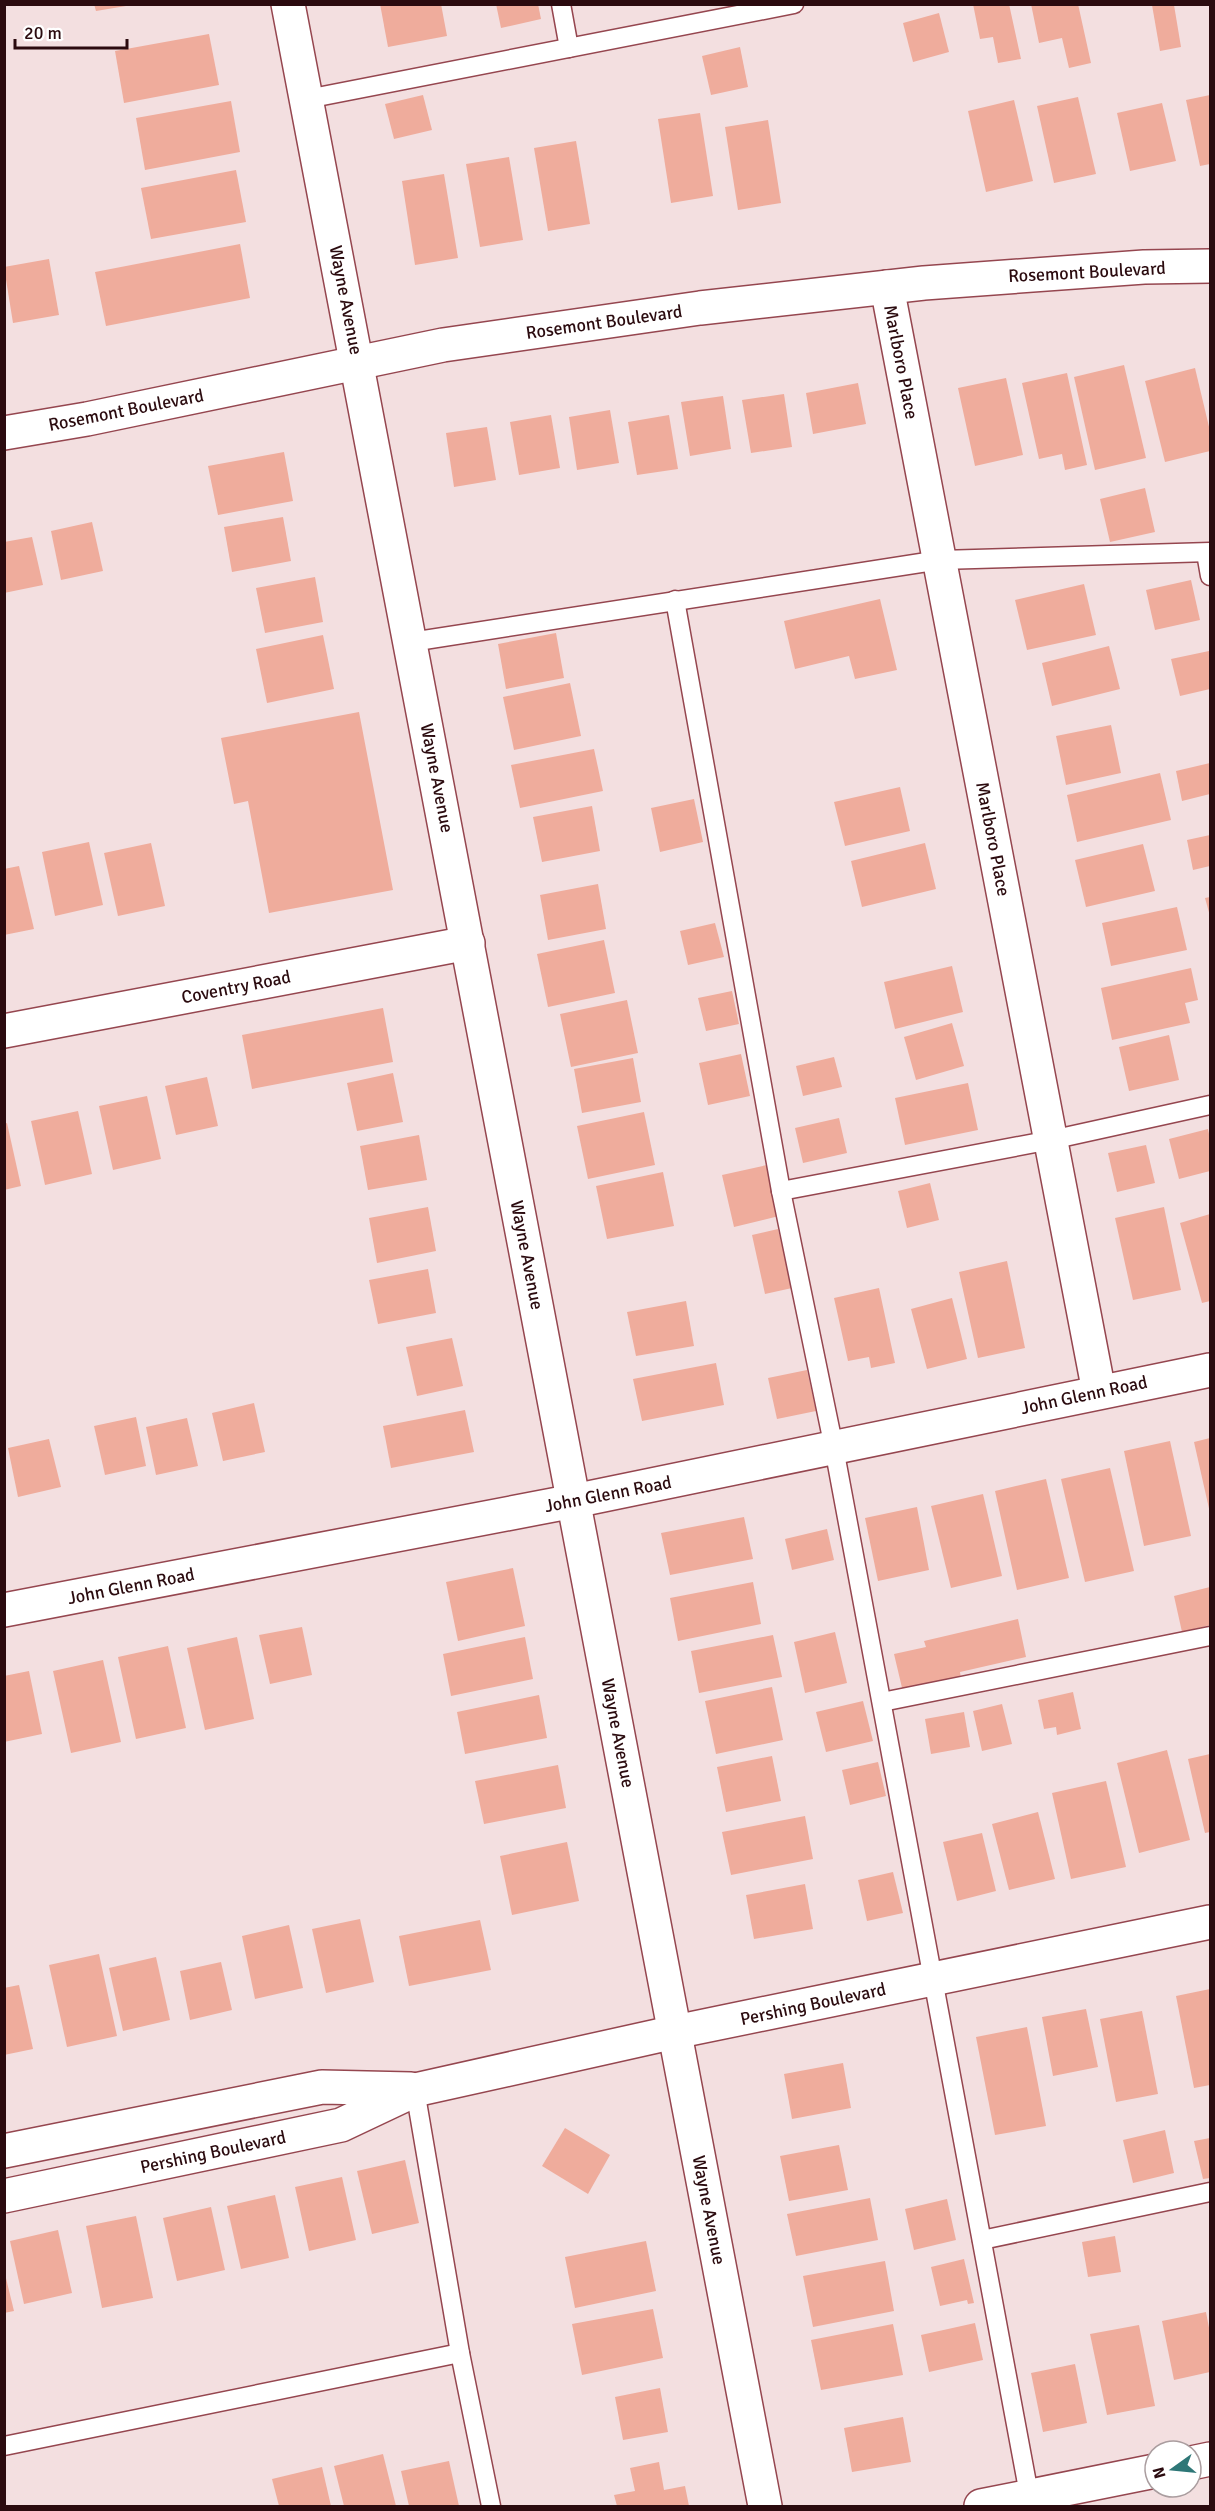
<svg xmlns="http://www.w3.org/2000/svg" width="1215" height="2511" viewBox="0 0 1215 2511" font-family="Signika,sans-serif">
  <rect width="100%" height="100%" fill="#f3dfe0"/>
  <g fill="#efac9c">
    <polygon points="94,4 126,4 126,6 96,11"/>
    <polygon points="380,4 441,4 447,36 388,47"/>
    <polygon points="496,4 538,4 541,19 501,28"/>
    <polygon points="973,4 1009,4 1021,59 998,63 993,37 980,39"/>
    <polygon points="1031,4 1078,4 1091,63 1069,68 1062,38 1039,43"/>
    <polygon points="1152,5 1174,5 1181,47 1160,51"/>
    <polygon points="939,13 949,52 913,62 903,23"/>
    <polygon points="209,34 219,85 124,103 115,51"/>
    <polygon points="740,47 748,87 711,95 702,56"/>
    <polygon points="423,95 432,130 394,139 385,104"/>
    <polygon points="1210,95 1210,164 1200,166 1186,100"/>
    <polygon points="1078,97 1096,174 1054,183 1037,106"/>
    <polygon points="1014,100 1033,181 986,192 968,111"/>
    <polygon points="231,101 240,152 145,170 136,118"/>
    <polygon points="1162,103 1176,161 1130,171 1117,113"/>
    <polygon points="700,113 713,196 671,203 658,119"/>
    <polygon points="768,120 781,203 738,210 725,127"/>
    <polygon points="576,141 590,224 548,231 534,148"/>
    <polygon points="509,157 523,240 480,247 466,164"/>
    <polygon points="236,170 246,222 151,239 141,188"/>
    <polygon points="444,174 458,258 415,265 402,181"/>
    <polygon points="240,244 250,298 106,326 95,272"/>
    <polygon points="49,259 59,315 13,323 4,267"/>
    <polygon points="1124,365 1146,458 1095,470 1074,377"/>
    <polygon points="1195,368 1210,431 1210,451 1165,462 1145,381"/>
    <polygon points="1067,373 1087,465 1065,470 1062,454 1039,459 1022,383"/>
    <polygon points="1006,378 1023,455 975,466 958,388"/>
    <polygon points="858,383 866,424 813,434 806,393"/>
    <polygon points="784,394 792,447 751,453 742,400"/>
    <polygon points="723,396 731,449 690,456 681,402"/>
    <polygon points="610,410 619,463 577,470 569,417"/>
    <polygon points="551,415 560,468 519,475 510,422"/>
    <polygon points="669,415 678,469 637,475 628,422"/>
    <polygon points="487,427 496,480 454,487 446,433"/>
    <polygon points="284,452 293,501 218,515 208,466"/>
    <polygon points="1145,488 1155,532 1110,542 1100,499"/>
    <polygon points="283,517 291,561 232,572 224,527"/>
    <polygon points="92,522 103,571 61,580 51,531"/>
    <polygon points="32,537 43,585 4,593 4,542"/>
    <polygon points="315,577 323,622 265,633 256,588"/>
    <polygon points="1191,580 1200,620 1155,630 1146,590"/>
    <polygon points="1084,584 1096,635 1027,650 1015,600"/>
    <polygon points="880,599 897,670 855,679 849,656 795,669 784,621"/>
    <polygon points="556,633 564,678 506,689 498,644"/>
    <polygon points="323,635 334,689 267,703 256,649"/>
    <polygon points="1109,646 1120,689 1052,706 1042,663"/>
    <polygon points="1209,651 1210,689 1180,696 1171,659"/>
    <polygon points="570,683 581,736 514,750 503,697"/>
    <polygon points="359,712 393,890 269,913 248,801 234,804 221,738"/>
    <polygon points="1111,725 1121,773 1066,785 1056,736"/>
    <polygon points="594,749 603,791 520,808 511,765"/>
    <polygon points="1210,763 1210,794 1182,801 1176,771"/>
    <polygon points="1160,773 1171,820 1077,842 1067,795"/>
    <polygon points="900,787 910,831 845,846 834,802"/>
    <polygon points="694,799 703,842 660,852 651,808"/>
    <polygon points="592,806 600,851 542,862 533,817"/>
    <polygon points="1210,835 1210,866 1193,870 1187,840"/>
    <polygon points="89,842 103,905 55,916 42,852"/>
    <polygon points="151,843 165,906 118,916 104,853"/>
    <polygon points="925,843 936,889 862,907 851,861"/>
    <polygon points="1143,844 1155,891 1086,907 1075,860"/>
    <polygon points="19,866 34,929 4,935 4,869"/>
    <polygon points="598,884 606,929 548,940 540,895"/>
    <polygon points="1210,897 1210,916 1205,898"/>
    <polygon points="1177,907 1187,950 1111,966 1102,923"/>
    <polygon points="715,923 724,957 688,965 680,931"/>
    <polygon points="604,940 615,993 548,1007 537,954"/>
    <polygon points="952,966 963,1012 895,1029 884,982"/>
    <polygon points="1191,968 1198,1000 1185,1003 1190,1023 1112,1040 1101,988"/>
    <polygon points="732,991 739,1024 706,1031 698,998"/>
    <polygon points="627,1000 638,1053 571,1067 560,1014"/>
    <polygon points="383,1008 393,1062 252,1089 242,1035"/>
    <polygon points="952,1023 964,1066 916,1080 904,1037"/>
    <polygon points="1169,1035 1179,1080 1129,1091 1119,1047"/>
    <polygon points="741,1054 750,1096 708,1105 699,1063"/>
    <polygon points="834,1057 842,1087 803,1096 796,1066"/>
    <polygon points="633,1058 641,1102 582,1113 574,1069"/>
    <polygon points="393,1073 403,1122 357,1131 347,1083"/>
    <polygon points="207,1077 218,1126 176,1135 165,1086"/>
    <polygon points="968,1083 978,1130 905,1145 895,1098"/>
    <polygon points="147,1096 161,1159 113,1170 99,1106"/>
    <polygon points="78,1111 92,1174 45,1185 31,1121"/>
    <polygon points="644,1112 655,1165 588,1179 577,1126"/>
    <polygon points="839,1118 847,1153 803,1163 795,1128"/>
    <polygon points="7,1123 21,1186 4,1190 4,1124"/>
    <polygon points="1208,1129 1210,1139 1210,1171 1179,1179 1169,1139"/>
    <polygon points="419,1135 427,1180 368,1190 360,1146"/>
    <polygon points="1146,1145 1155,1183 1117,1192 1108,1153"/>
    <polygon points="767,1165 779,1216 734,1227 722,1175"/>
    <polygon points="663,1172 674,1226 607,1239 596,1186"/>
    <polygon points="930,1183 939,1220 907,1228 898,1191"/>
    <polygon points="428,1207 436,1251 377,1263 369,1218"/>
    <polygon points="1164,1207 1181,1290 1133,1300 1115,1218"/>
    <polygon points="1210,1214 1210,1301 1202,1303 1180,1223"/>
    <polygon points="778,1229 792,1288 765,1294 752,1235"/>
    <polygon points="1007,1261 1025,1348 978,1358 959,1272"/>
    <polygon points="428,1269 436,1313 378,1324 369,1280"/>
    <polygon points="879,1288 895,1363 871,1368 869,1357 848,1361 834,1298"/>
    <polygon points="952,1298 967,1359 927,1369 911,1309"/>
    <polygon points="686,1301 694,1346 636,1356 627,1312"/>
    <polygon points="452,1338 463,1386 417,1396 406,1347"/>
    <polygon points="716,1363 724,1405 642,1421 633,1379"/>
    <polygon points="807,1370 816,1411 777,1419 768,1378"/>
    <polygon points="254,1403 265,1452 223,1461 212,1413"/>
    <polygon points="465,1410 474,1452 391,1468 383,1426"/>
    <polygon points="136,1417 146,1466 105,1475 94,1426"/>
    <polygon points="187,1418 198,1466 156,1475 146,1427"/>
    <polygon points="1210,1438 1210,1513 1194,1442"/>
    <polygon points="49,1439 61,1487 18,1497 8,1448"/>
    <polygon points="1170,1441 1191,1536 1144,1546 1124,1451"/>
    <polygon points="1110,1468 1134,1571 1085,1582 1061,1479"/>
    <polygon points="1046,1479 1069,1578 1017,1590 995,1491"/>
    <polygon points="983,1494 1002,1576 951,1588 931,1506"/>
    <polygon points="917,1507 929,1570 878,1581 865,1518"/>
    <polygon points="744,1517 753,1559 670,1575 661,1533"/>
    <polygon points="827,1529 834,1560 792,1570 785,1539"/>
    <polygon points="513,1568 525,1626 458,1641 446,1582"/>
    <polygon points="753,1582 761,1624 678,1641 670,1598"/>
    <polygon points="1210,1587 1210,1625 1182,1632 1174,1596"/>
    <polygon points="1018,1619 1026,1657 960,1672 961,1679 903,1692 894,1654 926,1647 924,1641"/>
    <polygon points="302,1627 312,1675 270,1684 259,1635"/>
    <polygon points="835,1632 847,1683 805,1693 794,1642"/>
    <polygon points="773,1635 782,1677 699,1693 691,1651"/>
    <polygon points="237,1637 254,1719 205,1730 187,1648"/>
    <polygon points="525,1637 533,1679 451,1696 443,1654"/>
    <polygon points="168,1646 186,1728 136,1739 118,1657"/>
    <polygon points="103,1660 121,1742 71,1753 53,1671"/>
    <polygon points="29,1671 42,1734 4,1742 4,1676"/>
    <polygon points="772,1687 783,1740 716,1754 705,1701"/>
    <polygon points="1073,1692 1081,1729 1057,1735 1056,1727 1044,1729 1038,1700"/>
    <polygon points="539,1695 547,1738 465,1754 457,1712"/>
    <polygon points="863,1701 873,1741 826,1752 816,1712"/>
    <polygon points="1002,1704 1012,1744 982,1751 973,1711"/>
    <polygon points="964,1712 970,1747 931,1754 925,1719"/>
    <polygon points="1167,1750 1190,1840 1139,1853 1117,1763"/>
    <polygon points="1210,1754 1210,1832 1205,1833 1188,1759"/>
    <polygon points="772,1756 781,1801 726,1812 717,1767"/>
    <polygon points="878,1762 886,1796 850,1805 842,1770"/>
    <polygon points="558,1765 566,1808 484,1824 475,1781"/>
    <polygon points="1106,1781 1126,1867 1071,1879 1052,1793"/>
    <polygon points="1038,1812 1055,1879 1009,1890 992,1824"/>
    <polygon points="805,1816 813,1859 731,1875 722,1832"/>
    <polygon points="982,1833 996,1891 957,1901 943,1842"/>
    <polygon points="567,1842 579,1901 512,1915 500,1856"/>
    <polygon points="893,1872 903,1913 867,1921 858,1880"/>
    <polygon points="805,1884 813,1929 754,1939 746,1895"/>
    <polygon points="360,1919 374,1982 326,1993 312,1929"/>
    <polygon points="480,1920 491,1970 409,1986 399,1936"/>
    <polygon points="289,1925 303,1988 255,1999 242,1936"/>
    <polygon points="99,1954 117,2036 67,2047 49,1965"/>
    <polygon points="156,1957 170,2020 123,2031 109,1968"/>
    <polygon points="221,1962 232,2010 190,2020 180,1971"/>
    <polygon points="19,1985 33,2049 4,2055 4,1988"/>
    <polygon points="1210,1989 1210,2085 1194,2088 1176,1996"/>
    <polygon points="1086,2009 1098,2067 1053,2076 1042,2017"/>
    <polygon points="1142,2011 1158,2094 1116,2102 1100,2019"/>
    <polygon points="1027,2027 1046,2126 995,2135 976,2037"/>
    <polygon points="843,2063 851,2108 792,2119 784,2074"/>
    <polygon points="565,2128 610,2155 588,2194 542,2166"/>
    <polygon points="1165,2130 1174,2173 1133,2183 1123,2140"/>
    <polygon points="1210,2138 1210,2178 1203,2179 1194,2141"/>
    <polygon points="839,2145 848,2190 789,2201 780,2156"/>
    <polygon points="405,2160 419,2223 372,2234 357,2171"/>
    <polygon points="342,2177 356,2240 309,2251 295,2187"/>
    <polygon points="275,2195 289,2258 241,2269 227,2206"/>
    <polygon points="870,2198 878,2240 796,2256 787,2214"/>
    <polygon points="947,2199 956,2240 914,2250 905,2209"/>
    <polygon points="211,2207 225,2270 177,2281 163,2218"/>
    <polygon points="136,2216 153,2298 102,2308 86,2226"/>
    <polygon points="58,2230 72,2293 24,2304 10,2241"/>
    <polygon points="1115,2236 1121,2272 1088,2277 1082,2242"/>
    <polygon points="646,2241 656,2291 575,2308 565,2257"/>
    <polygon points="964,2259 974,2303 968,2304 967,2300 940,2306 931,2267"/>
    <polygon points="885,2261 894,2311 813,2327 803,2276"/>
    <polygon points="4,2270 14,2311 4,2313"/>
    <polygon points="653,2309 663,2358 582,2375 572,2324"/>
    <polygon points="1206,2312 1210,2333 1210,2372 1174,2380 1162,2321"/>
    <polygon points="975,2323 983,2360 929,2372 921,2335"/>
    <polygon points="893,2324 903,2375 821,2390 811,2340"/>
    <polygon points="1139,2325 1155,2406 1107,2415 1090,2334"/>
    <polygon points="1075,2364 1087,2423 1043,2432 1031,2373"/>
    <polygon points="660,2388 668,2432 623,2440 615,2397"/>
    <polygon points="903,2417 911,2462 852,2472 844,2428"/>
    <polygon points="383,2454 396,2506 344,2506 334,2466"/>
    <polygon points="449,2461 459,2506 409,2506 401,2471"/>
    <polygon points="659,2462 664,2490 685,2486 689,2506 617,2506 614,2495 635,2491 630,2468"/>
    <polygon points="322,2467 331,2506 279,2506 272,2479"/>
  </g>
  <g fill="none" stroke-linecap="round" stroke-linejoin="round">
    <defs>
      <g id="service">
        <polyline points="561,4 569,48"/>
        <polyline points="307,99 794,4"/>
        <polyline points="1206,553 1210,576"/>
        <polyline points="675,600 781,1191 834,1448 1031,2505"/>
        <polyline points="411,642 940,560 1210,552"/>
        <polyline points="781,1191 1051,1140 1210,1105"/>
        <polyline points="882,1702 1210,1636"/>
        <polyline points="415,2090 460,2353 491,2506"/>
        <polyline points="982,2240 1210,2192"/>
        <polyline points="4,2446 460,2353"/>
      </g>
      <g id="minor">
        <polyline points="887,287 1099,1392"/>
        <polyline points="4,433 87,419 443,345 700,308 924,283 1144,267 1210,266"/>
        <polyline points="4,1031 468,943"/>
        <polyline points="4,1610 574,1501 1210,1370"/>
        <polyline points="4,2151 322,2087 411,2089"/>
        <polyline points="4,2196 341,2125 415,2090 675,2032 1210,1922"/>
        <polyline points="1191,2463 1210,2459"/>
        <polyline points="981,2506 1155,2471"/>
      </g>
      <polyline id="secondary" points="288,4 765,2506"/>
    </defs>
    <use href="#service" stroke="#95464f" stroke-width="21"/>
    <use href="#minor" stroke="#95464f" stroke-width="36"/>
    <use href="#secondary" stroke="#95464f" stroke-width="36"/>
    <use href="#service" stroke="#fff" stroke-width="18"/>
    <use href="#minor" stroke="#fff" stroke-width="33"/>
    <use href="#secondary" stroke="#fff" stroke-width="33"/>
  </g>
  <g text-anchor="middle" dominant-baseline="central" stroke-width="5" stroke-linejoin="round" paint-order="stroke">
    <g font-size="18" fill="#2b0b0f" stroke="#fff">
      <text transform="translate(1087 272) rotate(-3)">Rosemont Boulevard</text>
      <text transform="translate(346 300) rotate(79)">Wayne Avenue</text>
      <text transform="translate(604 322) rotate(-8)">Rosemont Boulevard</text>
      <text transform="translate(901 362) rotate(79)">Marlboro Place</text>
      <text transform="translate(126 410) rotate(-11)">Rosemont Boulevard</text>
      <text transform="translate(437 778) rotate(79)">Wayne Avenue</text>
      <text transform="translate(993 839) rotate(79)">Marlboro Place</text>
      <text transform="translate(236 987) rotate(-11)">Coventry Road</text>
      <text transform="translate(527 1255) rotate(79)">Wayne Avenue</text>
      <text transform="translate(1084 1395) rotate(-12)">John Glenn Road</text>
      <text transform="translate(608 1494) rotate(-11)">John Glenn Road</text>
      <text transform="translate(131 1586) rotate(-11)">John Glenn Road</text>
      <text transform="translate(618 1733) rotate(79)">Wayne Avenue</text>
      <text transform="translate(813 2004) rotate(-12)">Pershing Boulevard</text>
      <text transform="translate(213 2152) rotate(-12)">Pershing Boulevard</text>
      <text transform="translate(709 2210) rotate(79)">Wayne Avenue</text>
    </g>
  </g>
  <rect width="1215" height="2511" fill="none" stroke="#2b0b0f" stroke-width="12"/>
  <g transform="translate(1173 2469) rotate(255)"><circle r="28" fill="#ffffff" stroke="#aa9d9f" stroke-width="1.5"/>
  <path d="M0-4.5L10 22L0 15L-10 22Z" fill="#2e7777"/>
  <text y="-9" font-size="16" font-weight="bold" text-anchor="middle" fill="#2b0b0f">N</text>
  </g>
  <path d="M15 39v9h112v-9" fill="none" stroke="#2b0b0f" stroke-width="3"/>
  <text x="24" y="39" font-size="18" fill="#2b0b0f" stroke="#ffffff" stroke-width="4.5" paint-order="stroke">20 m</text>
</svg>
